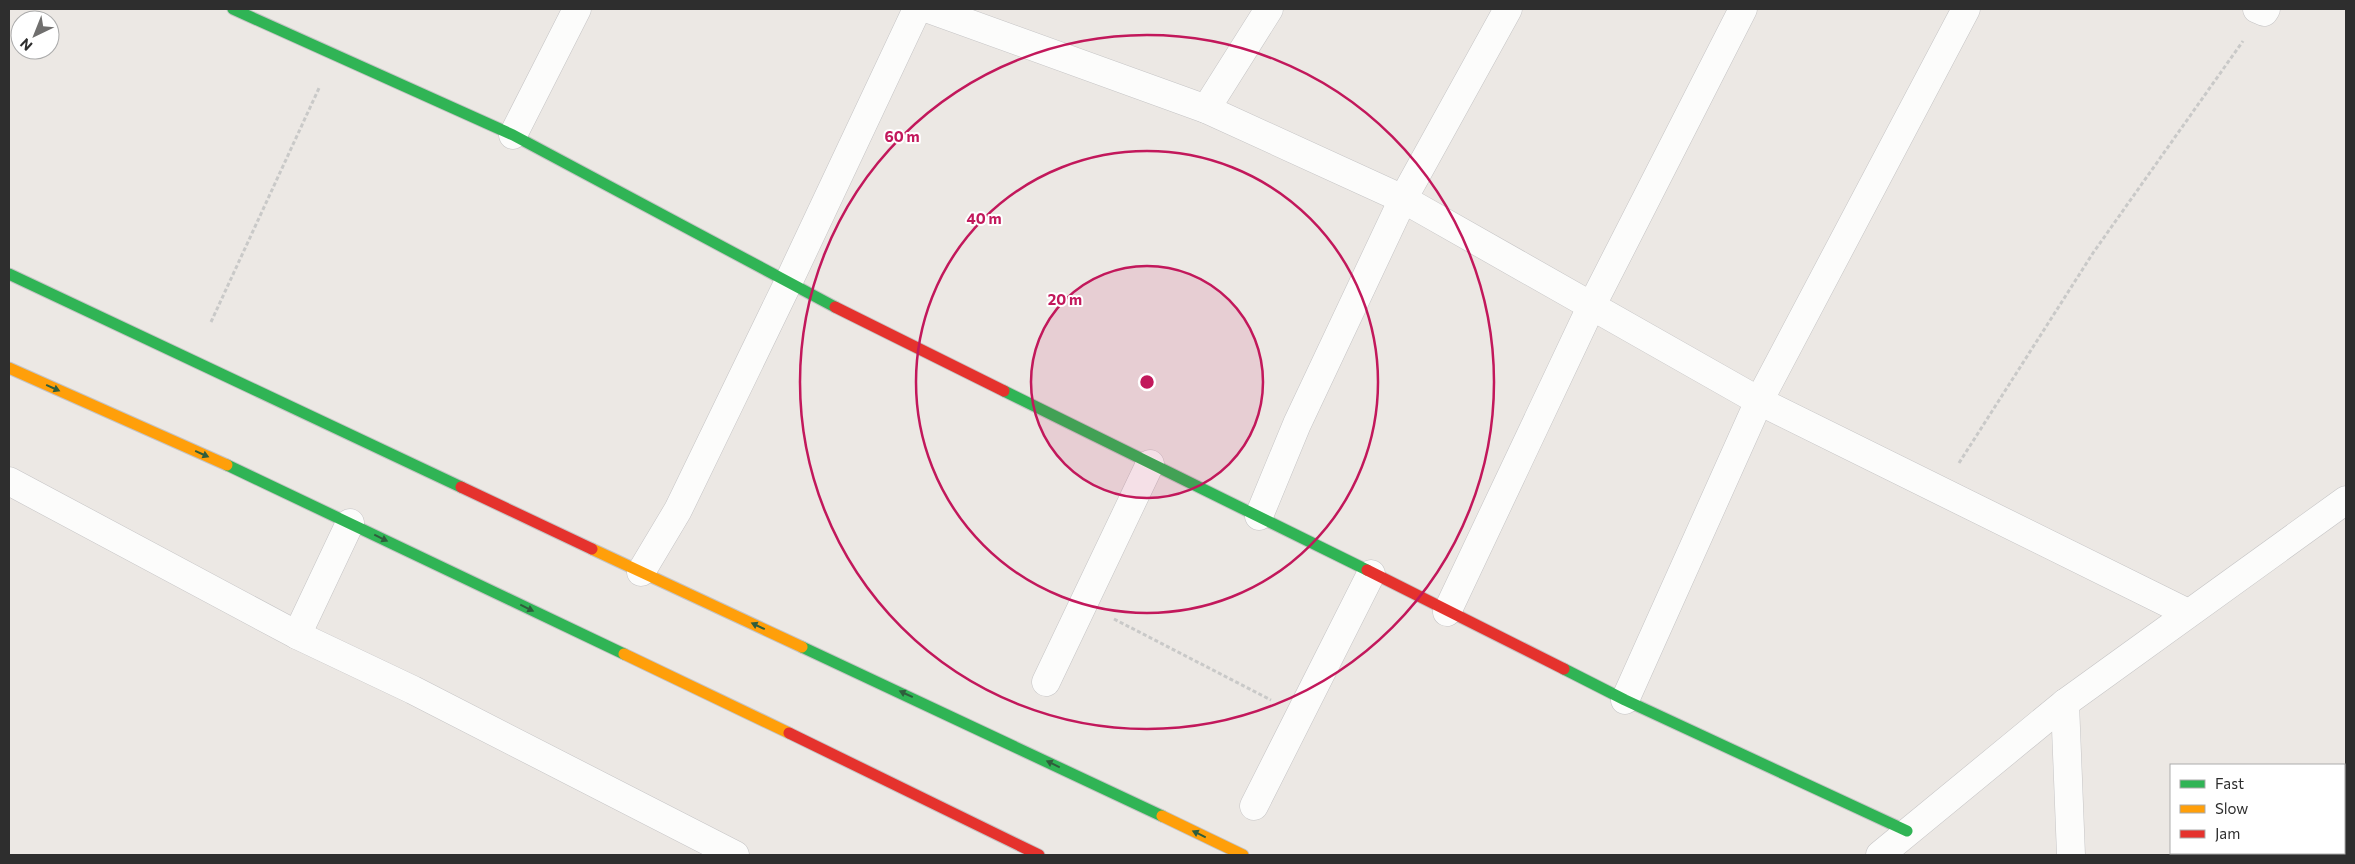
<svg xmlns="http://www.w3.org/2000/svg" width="2355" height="864" viewBox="0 0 2355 864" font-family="Commissioner,sans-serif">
  <rect width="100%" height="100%" fill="#ece8e4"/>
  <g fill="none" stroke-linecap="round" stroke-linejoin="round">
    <defs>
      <g id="street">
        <polyline points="929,9 1206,109 1403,199 1759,401 1966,9"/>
        <polyline points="2257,9 2264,12 2266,9"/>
        <polyline points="1206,109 1269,9"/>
        <polyline points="513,135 577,9"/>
        <polyline points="9,481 297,635 413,690 735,855"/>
        <polyline points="1259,516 1297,424 1403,199 1508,9"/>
        <polyline points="641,572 678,510 788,283 917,9"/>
        <polyline points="1447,612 1591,307 1743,9"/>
        <polyline points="297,635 350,523"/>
        <polyline points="1046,682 1150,464"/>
        <polyline points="1625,700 1759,401 2188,613"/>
        <polyline points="2065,703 2071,855"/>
        <polyline points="1254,806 1371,574"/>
        <polyline points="1880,855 2065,703 2346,500"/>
      </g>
      <g id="fast">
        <polyline points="233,9 513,135 835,307"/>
        <polyline points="9,274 461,487"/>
        <polyline points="1004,391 1367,570"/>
        <polyline points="227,465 624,654"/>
        <polyline points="802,647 1162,816"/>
        <polyline points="1564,669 1625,700 1907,831"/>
      </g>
      <g id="slow">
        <polyline points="9,368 227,465"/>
        <polyline points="592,549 802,647"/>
        <polyline points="624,654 789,733"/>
        <polyline points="1162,816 1243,855"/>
      </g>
      <g id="jam">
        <polyline points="835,307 1004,391"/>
        <polyline points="461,487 592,549"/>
        <polyline points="1367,570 1564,669"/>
        <polyline points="789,733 1039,855"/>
      </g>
    </defs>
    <use href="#street" stroke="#c5c4c5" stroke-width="29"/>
    <use href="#fast" stroke="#c5c4c5" stroke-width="13"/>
    <use href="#slow" stroke="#c5c4c5" stroke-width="13"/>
    <use href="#jam" stroke="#c5c4c5" stroke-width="13"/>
    <g stroke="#c9c9c8" stroke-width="3" stroke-dasharray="4 2.5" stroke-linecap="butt">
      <polyline points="211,322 320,86"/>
      <polyline points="1959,463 2093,253 2243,41"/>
      <polyline points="1114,619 1271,700"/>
    </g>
    <use href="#street" stroke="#fcfcfb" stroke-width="28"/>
    <use href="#fast" stroke="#30b455" stroke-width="11"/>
    <use href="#slow" stroke="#ff9f0a" stroke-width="11"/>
    <use href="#jam" stroke="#e5322d" stroke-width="11"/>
  </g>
  <defs><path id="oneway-solid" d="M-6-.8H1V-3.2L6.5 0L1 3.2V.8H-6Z" transform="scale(1.25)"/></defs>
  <g fill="#2f5d3c">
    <use href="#oneway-solid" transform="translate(53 388) rotate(24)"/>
    <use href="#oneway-solid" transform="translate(202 454) rotate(24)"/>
    <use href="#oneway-solid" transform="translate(381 538) rotate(26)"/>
    <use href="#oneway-solid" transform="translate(527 608) rotate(26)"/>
    <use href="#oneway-solid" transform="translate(758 626) rotate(-155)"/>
    <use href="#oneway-solid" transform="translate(906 694) rotate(-155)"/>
    <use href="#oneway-solid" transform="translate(1053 764) rotate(-154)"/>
    <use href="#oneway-solid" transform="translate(1199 834) rotate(-154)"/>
  </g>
  <circle cx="1147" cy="382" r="116" fill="#c2185b" fill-opacity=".12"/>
  <g fill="none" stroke="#c2185b" stroke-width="2.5">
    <circle cx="1147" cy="382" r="116"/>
    <circle cx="1147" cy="382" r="231"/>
    <circle cx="1147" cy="382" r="347"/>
  </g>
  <circle cx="1147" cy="382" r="8" fill="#c2185b" stroke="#fff" stroke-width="2.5"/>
  <g font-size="15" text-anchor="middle" font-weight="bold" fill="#c2185b" stroke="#fff" stroke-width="4" stroke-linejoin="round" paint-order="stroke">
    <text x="902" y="142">60 m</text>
    <text x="984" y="224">40 m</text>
    <text x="1065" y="305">20 m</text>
  </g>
  <rect width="2355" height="864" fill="none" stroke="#2e2e2e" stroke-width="20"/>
  <rect x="2170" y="764" width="175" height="90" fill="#ffffff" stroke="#ababab"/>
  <rect x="2180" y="780" width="25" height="8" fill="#30b455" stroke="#ababab"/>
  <text x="2215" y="789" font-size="15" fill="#2e2e2e">Fast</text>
  <rect x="2180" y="805" width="25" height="8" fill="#ff9f0a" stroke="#ababab"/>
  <text x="2215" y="814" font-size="15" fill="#2e2e2e">Slow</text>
  <rect x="2180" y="830" width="25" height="8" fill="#e5322d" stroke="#ababab"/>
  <text x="2215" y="839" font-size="15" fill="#2e2e2e">Jam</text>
  <g transform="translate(35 35) rotate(223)"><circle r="24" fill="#ffffff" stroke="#ababab"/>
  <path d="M0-4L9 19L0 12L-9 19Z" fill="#706f6e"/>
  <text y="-8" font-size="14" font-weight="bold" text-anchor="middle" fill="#2e2e2e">N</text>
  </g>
</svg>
